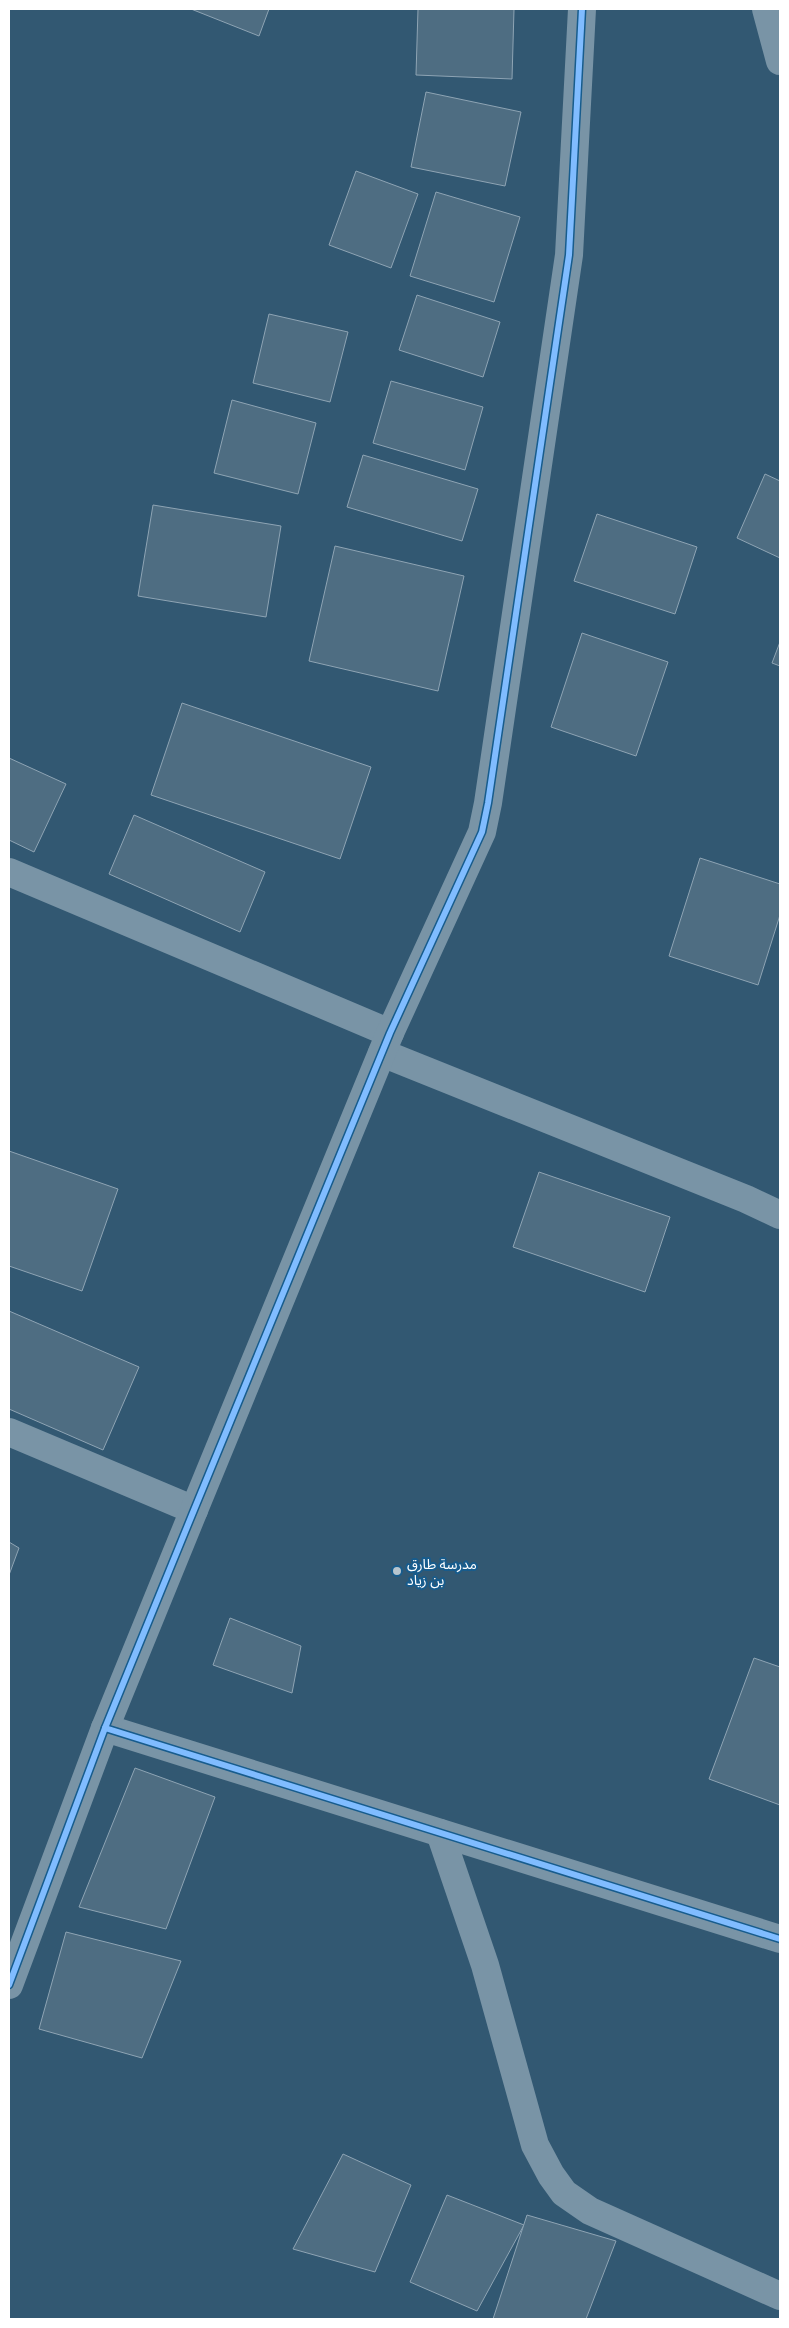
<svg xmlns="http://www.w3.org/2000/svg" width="789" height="2328" viewBox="0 0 789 2328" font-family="'Golos Text','Noto Sans Arabic',sans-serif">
  <rect width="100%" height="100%" fill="#325872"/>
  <g fill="#4e6d82" stroke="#8ea4b4">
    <polygon points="191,9 269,9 259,36"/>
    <polygon points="418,9 514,9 512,79 416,75"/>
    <polygon points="426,92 521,112 505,186 411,167"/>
    <polygon points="356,171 418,194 391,268 329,245"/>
    <polygon points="436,192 520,217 494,302 410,276"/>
    <polygon points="417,295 500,322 483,377 399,350"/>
    <polygon points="269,314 348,332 330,402 253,383"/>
    <polygon points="391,381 483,407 465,470 373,443"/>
    <polygon points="232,400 316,423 298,494 214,473"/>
    <polygon points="363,455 478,489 462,541 347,507"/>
    <polygon points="765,474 780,481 780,558 737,538"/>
    <polygon points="153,505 281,526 266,617 138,596"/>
    <polygon points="597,514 697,547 675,614 574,581"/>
    <polygon points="335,546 464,576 438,691 309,661"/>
    <polygon points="582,633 668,662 636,756 551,727"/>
    <polygon points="780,642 780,666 772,663"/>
    <polygon points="182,703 371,767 340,859 151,795"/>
    <polygon points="9,758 66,784 34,852 9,840"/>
    <polygon points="134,815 265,872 240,932 109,874"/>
    <polygon points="700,858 780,884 780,915 758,985 669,956"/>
    <polygon points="9,1151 118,1189 82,1291 9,1266"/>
    <polygon points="539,1172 670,1217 645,1292 513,1247"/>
    <polygon points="9,1311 139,1367 103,1450 9,1409"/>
    <polygon points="9,1542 19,1548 9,1575"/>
    <polygon points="230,1618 301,1646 292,1693 213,1665"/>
    <polygon points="754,1658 780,1667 780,1805 709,1779"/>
    <polygon points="135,1768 215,1797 166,1929 79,1907"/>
    <polygon points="66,1932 181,1961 142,2058 39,2029"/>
    <polygon points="343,2154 411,2185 375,2272 293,2249"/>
    <polygon points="447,2195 524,2225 477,2311 410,2282"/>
    <polygon points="527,2215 616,2241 586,2319 493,2319"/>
  </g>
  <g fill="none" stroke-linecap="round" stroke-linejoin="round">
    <g stroke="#7994a6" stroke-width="28">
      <polyline points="766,9 780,61"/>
      <polyline points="9,872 390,1033"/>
      <polyline points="382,1053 746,1199 780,1215"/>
      <polyline points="9,1432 194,1510"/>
      <polyline points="105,1728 780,1939"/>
      <polyline points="440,1833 485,1965 535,2145 551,2175 564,2193 590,2211 780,2296"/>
      <polyline points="9,1985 105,1728 194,1510 390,1033 482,832 488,803 569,255 582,9"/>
    </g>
    <defs>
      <g id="cycleway">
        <polyline points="105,1728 780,1939"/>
        <polyline points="9,1985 105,1728 194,1510 390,1033 482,832 488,803 569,255 582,9"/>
      </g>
    </defs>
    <use href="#cycleway" stroke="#175c8d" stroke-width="9"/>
    <use href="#cycleway" stroke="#80bcff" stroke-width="6"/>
  </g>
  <circle fill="#b7c5ce" stroke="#175c8d" stroke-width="2" cx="397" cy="1571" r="5"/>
  <g text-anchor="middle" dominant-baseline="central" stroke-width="4" stroke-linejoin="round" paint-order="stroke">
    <g font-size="14" fill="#fff" stroke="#175c8d" text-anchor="start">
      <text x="407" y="1563">مدرسة طارق<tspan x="407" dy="16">بن زياد</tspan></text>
    </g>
  </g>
  <rect width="789" height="2328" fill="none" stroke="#ffffff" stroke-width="20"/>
</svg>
